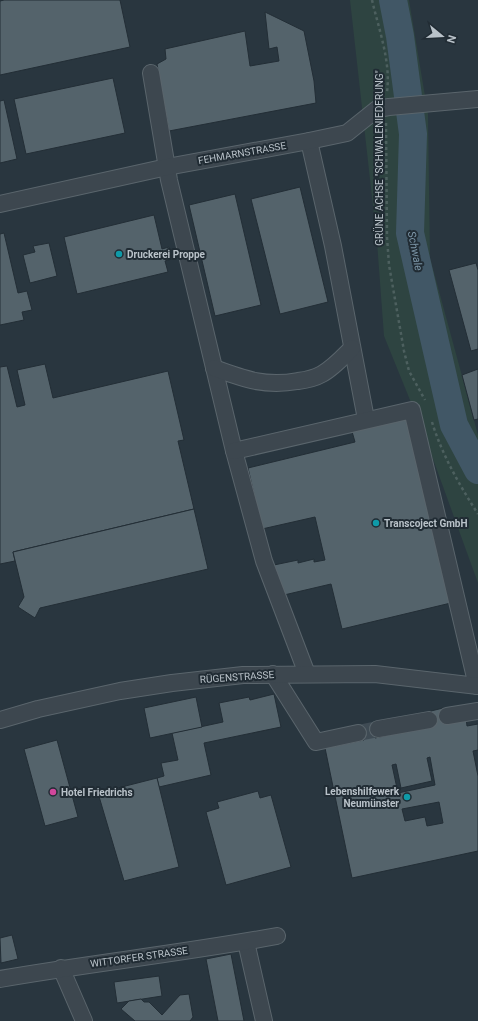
<svg xmlns="http://www.w3.org/2000/svg" width="478" height="1021" viewBox="0 0 478 1021" font-family="Roboto,sans-serif">
  <rect width="100%" height="100%" fill="#29363f"/>
  <polygon fill="#2e4441" points="350,0 409,0 428,114 430,258 478,435 478,583 425,437 384,336 377,242"/>
  <g fill="none" stroke-linecap="round" stroke-linejoin="round">
    <polyline stroke="#415766" stroke-width="28" points="393,0 400,36 413,134 410,233 454,425 478,470"/>
  </g>
  <g fill="#54636b" stroke="#232e36" fill-rule="evenodd">
    <polygon points="4,0 120,0 130,47 0,75 0,1"/>
    <polygon points="265,12 304,31 314,81 316,103 169,131 157,64 166,59 165,49 245,31 250,66 279,61 277,47 269,49"/>
    <polygon points="113,78 125,133 26,154 14,99"/>
    <polygon points="4,100 17,159 0,163 0,101"/>
    <polygon points="300,187 328,302 280,314 251,199"/>
    <polygon points="235,194 261,305 215,316 189,205"/>
    <polygon points="154,215 162,249 169,247 172,259 165,261 168,272 77,294 64,237"/>
    <polygon points="4,233 18,293 27,291 32,310 22,312 24,320 0,325 0,234"/>
    <polygon points="49,243 57,276 30,283 23,255 35,252 33,246"/>
    <polygon points="476,263 478,270 478,349 471,351 449,270"/>
    <polygon points="45,364 53,398 168,371 184,440 178,441 194,509 13,552 15,561 0,564 0,367 7,366 17,407 25,405 17,370"/>
    <polygon points="478,369 478,419 474,420 462,375"/>
    <polygon points="410,414 455,602 342,629 331,584 284,595 280,581 278,581 274,565 298,560 298,563 314,559 314,562 325,560 315,517 262,529 248,468 355,442 351,428"/>
    <polygon points="194,509 208,569 40,608 35,618 18,607 24,597 13,552"/>
    <polygon points="274,694 281,727 204,743 211,775 159,787 157,778 164,776 161,763 178,760 172,733 223,722 219,703 249,697 250,700"/>
    <polygon points="196,697 202,727 150,738 144,708"/>
    <path d="M443,708L446,723L466,718L467,726L478,724V750L473,751L478,776V851L352,878L325,748L364,740L361,726L372,724L375,738L434,725L431,711ZM430,757L435,785L398,793L392,765L396,764L401,788L432,781L427,758ZM439,802L443,823L427,826L425,817L405,821L402,809Z"/>
    <polygon points="57,740 78,817 45,826 24,749"/>
    <polygon points="157,778 179,867 124,881 98,793"/>
    <polygon points="258,791 260,798 271,795 291,867 226,885 206,812 219,808 217,802"/>
    <polygon points="12,935 18,959 1,963 0,938"/>
    <polygon points="231,954 244,1021 218,1021 206,959"/>
    <polygon points="159,976 162,996 117,1003 114,982"/>
    <polygon points="189,994 193,1017 190,1021 135,1021 121,1009 129,1001 141,999 144,1002 149,1002 162,1015 180,995"/>
  </g>
  <g fill="none" stroke-linecap="round" stroke-linejoin="round">
    <polyline stroke="#3f4b54" stroke-width="16" stroke-dasharray="16 8" stroke-linecap="butt" points="358,733 378,729"/>
    <defs>
      <g id="minor">
        <polyline points="151,73 169,180 234,451 264,561 307,674"/>
        <polyline points="309,141 333,246 366,419"/>
        <polyline points="0,204 167,167 309,141 347,133 377,109 389,107 478,99"/>
        <path d="M214,368C244,379 265,387 298,381C306,380 315,378 322,374C333,368 343,357 352,348"/>
        <polyline points="234,451 412,410 477,686"/>
        <polyline points="273,674 316,742 358,733"/>
        <polyline points="447,716 478,711"/>
        <polyline points="0,720 38,709 120,691 172,683 243,675 375,674 478,686"/>
        <polyline points="378,729 429,720"/>
        <polyline points="246,942 264,1021"/>
        <polyline points="61,968 84,1021"/>
        <path d="M0,979C92,963 185,953 277,936"/>
      </g>
    </defs>
    <use href="#minor" stroke="#5a656c" stroke-width="18"/>
    <g stroke="#4d605f" stroke-width="2.5" stroke-dasharray="3 3" stroke-linecap="butt">
      <path d="M372,0C379,30 391,62 387,92"/>
      <polyline points="386,123 387,237 389,265 404,351 409,371 425,400"/>
      <path d="M432,422C442,455 460,486 478,514"/>
    </g>
    <use href="#minor" stroke="#3d474f" stroke-width="16"/>
  </g>
  <g fill="#0f9aa8" stroke="#212c34" stroke-width="1.5">
    <circle cx="119" cy="254" r="4"/>
    <circle cx="376" cy="523" r="4"/>
    <circle cx="407" cy="797" r="4"/>
  </g>
  <circle fill="#d1479c" stroke="#212c34" stroke-width="1.5" cx="53" cy="792" r="4"/>
  <g text-anchor="middle" dominant-baseline="central" stroke-width="4" stroke-linejoin="round" paint-order="stroke">
    <g font-size="10" fill="#b9c2c9" stroke="#212c34">
      <text transform="translate(242 153) rotate(-10)">FEHMARNSTRASSE</text>
      <text transform="translate(379 158) rotate(-90)">GRÜNE ACHSE "SCHWALENIEDERUNG"</text>
      <text transform="translate(237 677) rotate(-4)">RÜGENSTRASSE</text>
      <text transform="translate(139 957) rotate(-8)">WITTORFER STRASSE</text>
    </g>
    <g font-size="10" font-weight="bold" fill="#b9c2c9" stroke="#212c34" text-anchor="start">
      <text x="127" y="254">Druckerei Proppe</text>
      <text x="384" y="523">Transcoject GmbH</text>
      <text x="399" y="791" text-anchor="end">Lebenshilfewerk<tspan x="399" dy="12">Neumünster</tspan></text>
      <text x="61" y="792">Hotel Friedrichs</text>
    </g>
    <g font-size="11" font-style="italic" fill="#7d97a9" stroke="#212c34">
      <text transform="translate(415 251) rotate(79)">Schwale</text>
    </g>
  </g>
  <g transform="translate(442 36) rotate(108)" stroke="#212c34" stroke-width="3" paint-order="stroke">
  <path d="M0-3L7 15L0 10L-7 15Z" fill="#b9c2c9"/>
  <text y="-6" font-size="11" font-weight="bold" text-anchor="middle" fill="#b9c2c9">N</text>
  </g>
</svg>
